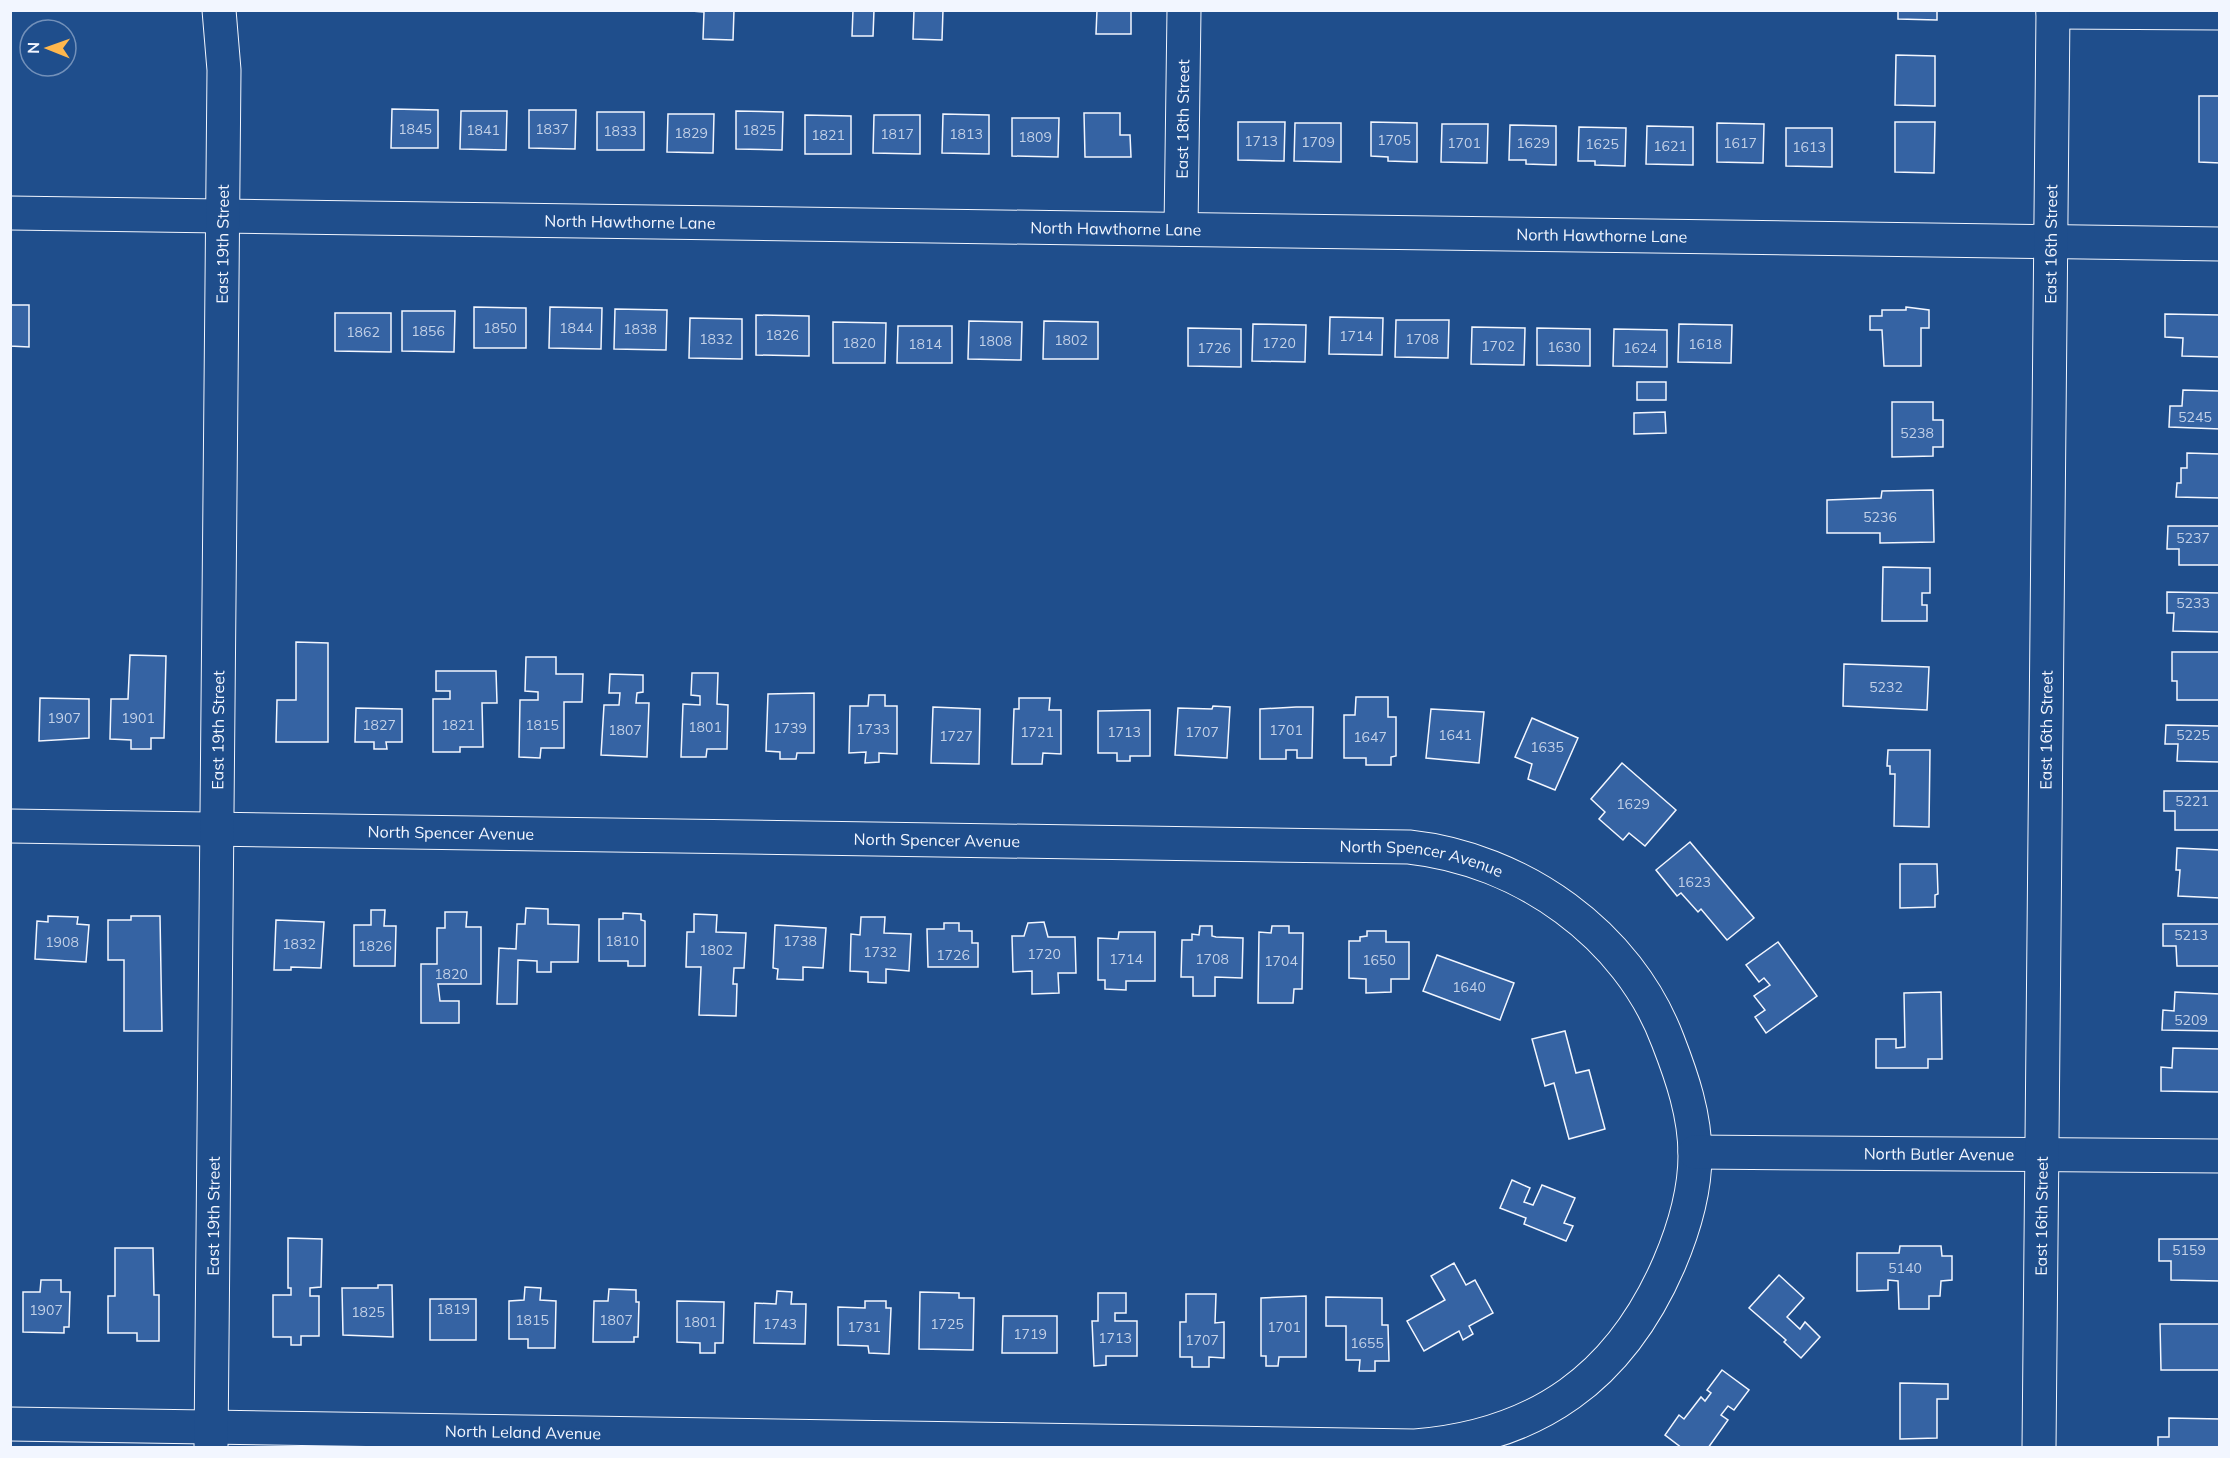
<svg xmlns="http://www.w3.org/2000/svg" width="2230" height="1458" viewBox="0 0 2230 1458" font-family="Mulish,sans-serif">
  <rect width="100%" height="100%" fill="#1f4e8c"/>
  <g fill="#3563a3" stroke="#f2f6ff" stroke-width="1.5">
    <polygon points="734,10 733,40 703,39 704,12 691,11"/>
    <polygon points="853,10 874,10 873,36 852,36"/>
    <polygon points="914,10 943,10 942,40 913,39"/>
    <polygon points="1097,10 1131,11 1131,34 1096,34"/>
    <polygon points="1898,10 1937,10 1937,20 1898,19"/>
    <polygon points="1896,55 1935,56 1935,106 1895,105"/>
    <polygon points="2199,96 2220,96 2220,163 2199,162"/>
    <polygon points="392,109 438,110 438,148 391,148"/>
    <polygon points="529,110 576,110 575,149 529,148"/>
    <polygon points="461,111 507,111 506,150 460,149"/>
    <polygon points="736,111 783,112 782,150 736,149"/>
    <rect x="597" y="112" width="47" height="38"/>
    <polygon points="1084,113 1120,113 1120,135 1130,135 1131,157 1085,157"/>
    <polygon points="668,114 714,114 713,153 667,152"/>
    <polygon points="943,114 989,115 989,154 942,153"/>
    <polygon points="805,115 851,116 851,154 805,154"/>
    <polygon points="874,115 920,115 920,154 873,153"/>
    <polygon points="1012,118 1059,118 1058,157 1012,156"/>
    <polygon points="1238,122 1285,122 1284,161 1238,160"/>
    <polygon points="1371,122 1417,123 1417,162 1388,161 1388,157 1371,156"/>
    <polygon points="1895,122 1935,122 1934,173 1895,172"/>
    <polygon points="1295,123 1341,123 1341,162 1294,161"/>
    <polygon points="1717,123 1764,124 1763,163 1717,162"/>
    <polygon points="1442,124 1488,124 1487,163 1441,162"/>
    <polygon points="1510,125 1556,126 1556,165 1526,164 1526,160 1509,160"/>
    <polygon points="1647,126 1693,127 1693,165 1646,164"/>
    <polygon points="1579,127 1626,128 1625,166 1595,165 1595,161 1578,161"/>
    <polygon points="1786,128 1832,128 1832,167 1786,166"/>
    <polygon points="10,305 29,305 29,347 10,346"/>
    <polygon points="474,307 526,308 526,348 474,348"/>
    <polygon points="550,307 602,308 601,349 549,348"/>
    <polygon points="1906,307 1929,310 1929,328 1921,328 1921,366 1884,366 1882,330 1870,330 1870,316 1882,316 1882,310 1906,310"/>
    <polygon points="615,309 667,310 666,350 614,349"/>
    <polygon points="402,311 455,311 454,352 402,351"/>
    <polygon points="335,313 391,313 391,352 335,351"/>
    <polygon points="2165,314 2220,315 2220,357 2182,356 2183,338 2165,337"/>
    <polygon points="756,315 809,316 809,356 756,355"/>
    <polygon points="1330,317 1383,318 1382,355 1329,354"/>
    <polygon points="690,318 742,319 742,359 689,358"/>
    <polygon points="1396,320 1449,320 1448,358 1395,357"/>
    <polygon points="969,321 1022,322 1021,360 968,359"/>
    <polygon points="1044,321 1098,322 1098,359 1043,359"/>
    <polygon points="833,322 886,323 885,363 833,363"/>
    <polygon points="1253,324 1306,325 1305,362 1252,361"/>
    <polygon points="1679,324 1732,325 1731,363 1678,362"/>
    <polygon points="898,326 952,326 952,363 897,363"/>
    <polygon points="1472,327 1525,328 1524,365 1471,364"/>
    <polygon points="1188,328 1241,329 1241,367 1188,366"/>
    <polygon points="1537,328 1590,329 1590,366 1537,365"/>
    <polygon points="1614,329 1667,330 1667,367 1613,366"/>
    <rect x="1637" y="382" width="29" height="18"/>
    <polygon points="2183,390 2220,391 2220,429 2169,427 2170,406 2182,406"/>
    <polygon points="1892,402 1933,402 1933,420 1943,420 1943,447 1933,447 1933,456 1892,457"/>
    <polygon points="1665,412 1666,433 1634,434 1634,413"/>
    <polygon points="2187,453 2220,454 2220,498 2176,497 2177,483 2181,483 2181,468 2187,468"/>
    <polygon points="1933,490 1934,542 1880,543 1880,533 1827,533 1827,500 1881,498 1882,491"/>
    <polygon points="2168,526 2220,526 2220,565 2179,565 2179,549 2167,549"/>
    <polygon points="1883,567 1930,568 1930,593 1922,593 1922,605 1927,605 1927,621 1882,621"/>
    <polygon points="2167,592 2220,593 2220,632 2173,631 2174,613 2167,613"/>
    <polygon points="296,642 328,643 328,742 276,742 277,700 296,700"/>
    <polygon points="2172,652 2220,652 2220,700 2177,700 2177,681 2172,681"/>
    <polygon points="130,655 166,656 164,738 151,738 151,749 131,749 131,740 110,739 111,699 128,699"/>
    <polygon points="526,657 556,657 556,674 583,674 582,702 564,702 564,748 541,748 540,758 519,757 520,700 538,700 538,692 525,691"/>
    <polygon points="1844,664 1929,667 1927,710 1843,706"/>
    <polygon points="436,671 496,671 497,703 482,703 483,747 460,747 460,752 433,752 433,699 450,699 450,691 436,691"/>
    <polygon points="692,673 718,673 717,704 728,705 727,749 707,749 706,757 681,757 683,704 700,705 700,696 691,695"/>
    <polygon points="610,674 643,675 643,692 637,693 636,703 649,703 647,757 601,755 604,705 619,705 620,693 609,693"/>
    <polygon points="814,693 814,753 797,753 796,759 780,759 780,752 766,751 768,694"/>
    <polygon points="869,695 885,695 885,706 897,706 897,754 879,753 879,762 865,763 866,752 849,753 850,706 868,706"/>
    <polygon points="1356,697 1388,697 1388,717 1396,717 1396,756 1391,757 1391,765 1366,765 1366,758 1344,758 1344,715 1355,715"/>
    <polygon points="40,698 89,699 89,738 39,741"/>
    <polygon points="1019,698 1050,698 1049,710 1061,710 1061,754 1043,753 1042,764 1012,764 1014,709 1019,709"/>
    <polygon points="1213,706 1230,707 1227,758 1175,755 1178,708 1212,709"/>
    <polygon points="933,707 980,709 979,764 931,763"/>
    <polygon points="1296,707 1313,707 1312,758 1297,758 1297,750 1286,750 1286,759 1260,759 1260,709"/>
    <polygon points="356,708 402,709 402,742 386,742 387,749 374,749 374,742 355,742"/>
    <polygon points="1431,709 1484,712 1479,763 1426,758"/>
    <polygon points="1150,710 1150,756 1130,756 1130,761 1117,761 1117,753 1098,753 1098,711"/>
    <polygon points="1532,718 1578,738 1555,790 1528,779 1532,764 1515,757"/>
    <polygon points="2166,725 2220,726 2220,762 2177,761 2178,744 2165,744"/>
    <polygon points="1888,750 1930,750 1929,827 1894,826 1895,774 1890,774 1890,766 1887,766"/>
    <polygon points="1622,763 1676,810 1645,846 1629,833 1623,840 1599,819 1605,812 1591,799"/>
    <polygon points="2164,791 2220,791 2220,830 2175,830 2175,811 2164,811"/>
    <polygon points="1690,842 1754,918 1727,940 1701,909 1698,912 1681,893 1677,896 1656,870"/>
    <polygon points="2177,848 2220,850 2220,898 2178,896 2180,870 2176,870"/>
    <polygon points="1900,864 1937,864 1938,894 1935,895 1935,907 1900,908"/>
    <polygon points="526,908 548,909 548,924 579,925 578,962 551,962 551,972 537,972 537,961 518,960 517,1004 497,1004 499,948 516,949 517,924 525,924"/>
    <polygon points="371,910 385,910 384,926 396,926 395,966 354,966 354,925 371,925"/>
    <polygon points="445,912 467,912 466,927 481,927 481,984 438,984 440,1001 459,1001 459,1023 421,1023 421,964 437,964 437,928 445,928"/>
    <polygon points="623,913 641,914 641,920 645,921 645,966 628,966 628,961 599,961 599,919 623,919"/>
    <polygon points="694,914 717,915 716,932 746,933 744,968 734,968 733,984 737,984 736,1016 699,1015 701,967 686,967 687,932 694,932"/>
    <polygon points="48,916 78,917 77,924 89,925 86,962 35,959 37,921 48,922"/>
    <polygon points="131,916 160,916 162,1031 124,1031 124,960 108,960 108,920 131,920"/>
    <polygon points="861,917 885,917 884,933 911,934 909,971 886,969 886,983 868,982 868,972 850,971 851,934 860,935"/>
    <polygon points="276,920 324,922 321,968 291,967 291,970 274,970"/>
    <polygon points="1044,922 1048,937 1075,937 1076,973 1058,973 1059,993 1032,994 1032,971 1013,972 1012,936 1024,936 1028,923"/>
    <polygon points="944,923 959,923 959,931 972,931 972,943 978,943 978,967 928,967 927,929 944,929"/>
    <polygon points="2163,924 2220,924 2220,966 2177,966 2176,946 2163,946"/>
    <polygon points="775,925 826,928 823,968 803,967 803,980 777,979 778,969 773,968"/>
    <polygon points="1200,926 1212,926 1212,936 1216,937 1243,938 1242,978 1215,977 1215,996 1193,996 1193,977 1181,977 1182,940 1192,940 1192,934 1199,935"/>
    <polygon points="1272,926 1289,926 1289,933 1303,933 1302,989 1294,989 1293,1003 1258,1003 1259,932 1271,933"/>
    <polygon points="1367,931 1386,931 1386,942 1409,942 1409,979 1391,979 1391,992 1366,993 1366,979 1349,978 1349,941 1360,941 1360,937 1367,936"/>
    <polygon points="1119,932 1155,932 1155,981 1126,981 1126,990 1105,989 1105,980 1098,980 1098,938 1118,939"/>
    <polygon points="1778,942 1817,996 1766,1033 1755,1017 1765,1010 1754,996 1770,985 1764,978 1759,982 1746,965"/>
    <polygon points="1437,955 1514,983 1500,1020 1423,991"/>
    <polygon points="1941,992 1942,1059 1928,1059 1928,1068 1876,1068 1876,1039 1896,1039 1896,1048 1905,1047 1904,993"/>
    <polygon points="2175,992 2220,994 2220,1031 2162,1030 2163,1010 2174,1011"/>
    <polygon points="1565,1031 1576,1073 1589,1070 1605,1129 1569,1139 1554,1083 1545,1086 1532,1039"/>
    <polygon points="2173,1048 2220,1049 2220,1092 2161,1091 2161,1067 2172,1068"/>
    <polygon points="1512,1180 1530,1188 1524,1202 1533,1205 1542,1185 1575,1198 1564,1223 1573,1226 1566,1241 1524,1224 1526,1218 1500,1208"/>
    <polygon points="288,1238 322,1239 321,1287 310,1288 310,1296 319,1296 319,1336 301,1336 301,1345 291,1345 291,1337 273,1337 273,1295 291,1295 291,1288 288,1288"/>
    <polygon points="2159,1239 2220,1239 2220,1281 2171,1280 2171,1261 2159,1261"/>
    <polygon points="1900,1246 1941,1246 1942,1256 1952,1256 1952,1280 1941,1281 1940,1296 1929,1296 1929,1309 1899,1309 1898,1281 1888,1280 1888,1290 1857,1291 1857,1253 1899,1253"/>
    <polygon points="115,1248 153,1248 154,1295 159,1295 159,1341 137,1341 137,1333 108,1333 108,1296 115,1296"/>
    <polygon points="1454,1263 1466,1285 1475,1280 1493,1313 1469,1326 1473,1334 1463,1340 1459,1331 1424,1351 1407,1321 1445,1300 1431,1276"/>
    <polygon points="1779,1275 1804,1298 1787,1317 1800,1329 1805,1322 1820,1337 1801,1358 1784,1342 1786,1340 1749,1308"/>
    <polygon points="41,1280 61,1280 61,1292 70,1292 69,1327 64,1327 64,1333 23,1332 23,1292 40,1292"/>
    <polygon points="378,1285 392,1285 393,1337 343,1335 342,1288 378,1288"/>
    <polygon points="525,1287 541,1288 540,1300 556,1301 555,1348 528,1348 528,1339 509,1339 509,1301 524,1300"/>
    <polygon points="609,1289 636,1290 636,1302 639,1302 638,1337 634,1337 634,1342 593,1342 594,1301 608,1301"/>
    <polygon points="777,1291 792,1292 791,1304 806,1304 805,1344 754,1343 755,1303 776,1304"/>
    <polygon points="920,1292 959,1293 959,1298 974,1298 973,1350 919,1349"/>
    <polygon points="1098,1293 1126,1293 1126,1313 1115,1313 1115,1321 1137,1321 1137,1356 1106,1356 1106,1365 1094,1366 1092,1321 1098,1321"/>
    <polygon points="1186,1294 1216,1294 1215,1323 1224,1322 1224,1358 1209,1357 1209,1367 1192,1367 1192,1357 1180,1357 1180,1322 1186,1322"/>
    <polygon points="1306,1296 1306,1357 1279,1357 1278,1366 1266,1366 1266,1356 1261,1356 1261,1298"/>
    <polygon points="1326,1297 1382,1298 1382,1325 1388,1325 1389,1361 1375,1361 1375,1371 1359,1371 1360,1360 1346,1360 1346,1326 1326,1326"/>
    <rect x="430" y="1299" width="46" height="41"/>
    <polygon points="677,1301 724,1302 723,1343 715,1343 715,1353 700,1353 700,1343 677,1342"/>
    <polygon points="865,1301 886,1301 886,1308 891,1308 889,1354 869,1353 868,1346 838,1345 838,1307 865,1308"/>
    <polygon points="1003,1316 1057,1316 1057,1353 1002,1353"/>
    <polygon points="2160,1324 2220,1324 2220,1370 2161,1370"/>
    <polygon points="1722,1370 1749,1390 1734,1410 1728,1406 1721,1415 1728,1420 1708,1448 1682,1448 1665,1435 1679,1415 1684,1419 1701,1397 1705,1401 1711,1393 1707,1390"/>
    <polygon points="1900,1383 1948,1384 1948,1399 1937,1399 1937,1438 1900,1439"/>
    <polygon points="2169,1418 2220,1419 2220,1448 2158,1448 2158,1437 2169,1437"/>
  </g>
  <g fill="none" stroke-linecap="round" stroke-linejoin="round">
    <defs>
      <g id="minor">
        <polyline points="2053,12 2220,13"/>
        <path id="s1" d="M10,213L2220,244"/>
        <path id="s2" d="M1181,229L1184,10"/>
        <path id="s3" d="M10,826L1409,847C1521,859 1628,934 1668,1041C1682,1077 1695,1115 1695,1155C1695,1193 1684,1229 1669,1264C1620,1377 1538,1436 1415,1446L10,1424"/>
        <path id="s4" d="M1695,1152L2220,1156"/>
        <path id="s5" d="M211,1448L224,70L219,10"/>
      </g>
      <g id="major">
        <path id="s6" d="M2039,1448L2053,10"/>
      </g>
    </defs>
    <use href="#minor" stroke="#f2f6ff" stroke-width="35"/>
    <use href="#major" stroke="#f2f6ff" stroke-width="35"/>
    <use href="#minor" stroke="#1f4e8c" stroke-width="33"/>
    <use href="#major" stroke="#1f4e8c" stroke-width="33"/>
  </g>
  <g text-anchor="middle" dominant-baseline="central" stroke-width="4.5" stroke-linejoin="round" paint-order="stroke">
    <g font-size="14" fill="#c3d1e8">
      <text x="415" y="129">1845</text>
      <text x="552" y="129">1837</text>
      <text x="483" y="130">1841</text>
      <text x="759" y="130">1825</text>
      <text x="620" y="131">1833</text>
      <text x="691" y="133">1829</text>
      <text x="897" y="134">1817</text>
      <text x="966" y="134">1813</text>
      <text x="828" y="135">1821</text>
      <text x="1035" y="137">1809</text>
      <text x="1394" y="140">1705</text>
      <text x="1261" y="141">1713</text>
      <text x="1318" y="142">1709</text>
      <text x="1464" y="143">1701</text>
      <text x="1533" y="143">1629</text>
      <text x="1740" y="143">1617</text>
      <text x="1602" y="144">1625</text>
      <text x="1670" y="146">1621</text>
      <text x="1809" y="147">1613</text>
      <text x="500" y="328">1850</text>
      <text x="576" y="328">1844</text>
      <text x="640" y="329">1838</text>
      <text x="428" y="331">1856</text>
      <text x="363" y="332">1862</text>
      <text x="782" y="335">1826</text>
      <text x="1356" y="336">1714</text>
      <text x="716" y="339">1832</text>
      <text x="1422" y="339">1708</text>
      <text x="1071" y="340">1802</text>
      <text x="995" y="341">1808</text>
      <text x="859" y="343">1820</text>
      <text x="1279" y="343">1720</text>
      <text x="925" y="344">1814</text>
      <text x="1705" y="344">1618</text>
      <text x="1498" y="346">1702</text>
      <text x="1564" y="347">1630</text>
      <text x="1214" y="348">1726</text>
      <text x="1640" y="348">1624</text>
      <text x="2195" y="417">5245</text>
      <text x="1917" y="433">5238</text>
      <text x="1880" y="517">5236</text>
      <text x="2193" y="538">5237</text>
      <text x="2193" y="603">5233</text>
      <text x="1886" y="687">5232</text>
      <text x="64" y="718">1907</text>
      <text x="138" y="718">1901</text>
      <text x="379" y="725">1827</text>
      <text x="458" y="725">1821</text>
      <text x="542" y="725">1815</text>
      <text x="705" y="727">1801</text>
      <text x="790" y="728">1739</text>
      <text x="873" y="729">1733</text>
      <text x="625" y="730">1807</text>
      <text x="1286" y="730">1701</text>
      <text x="1037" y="732">1721</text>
      <text x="1124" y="732">1713</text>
      <text x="1202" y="732">1707</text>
      <text x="1455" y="735">1641</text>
      <text x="2193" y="735">5225</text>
      <text x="956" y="736">1727</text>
      <text x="1370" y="737">1647</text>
      <text x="1547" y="747">1635</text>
      <text x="2192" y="801">5221</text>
      <text x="1633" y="804">1629</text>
      <text x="1694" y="882">1623</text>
      <text x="2191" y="935">5213</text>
      <text x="622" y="941">1810</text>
      <text x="800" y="941">1738</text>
      <text x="62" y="942">1908</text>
      <text x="299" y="944">1832</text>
      <text x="375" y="946">1826</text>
      <text x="716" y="950">1802</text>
      <text x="880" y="952">1732</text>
      <text x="1044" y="954">1720</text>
      <text x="953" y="955">1726</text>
      <text x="1126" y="959">1714</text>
      <text x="1212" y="959">1708</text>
      <text x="1379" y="960">1650</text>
      <text x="1281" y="961">1704</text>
      <text x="451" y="974">1820</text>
      <text x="1469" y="987">1640</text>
      <text x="2191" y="1020">5209</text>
      <text x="2189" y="1250">5159</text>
      <text x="1905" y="1268">5140</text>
      <text x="453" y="1309">1819</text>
      <text x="46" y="1310">1907</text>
      <text x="368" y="1312">1825</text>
      <text x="532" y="1320">1815</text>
      <text x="616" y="1320">1807</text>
      <text x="700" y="1322">1801</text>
      <text x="780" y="1324">1743</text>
      <text x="947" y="1324">1725</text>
      <text x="864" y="1327">1731</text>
      <text x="1284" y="1327">1701</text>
      <text x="1030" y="1334">1719</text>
      <text x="1115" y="1338">1713</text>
      <text x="1202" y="1340">1707</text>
      <text x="1367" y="1343">1655</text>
    </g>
    <g font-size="16" fill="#f2f6ff" stroke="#1f4e8c">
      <text stroke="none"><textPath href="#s2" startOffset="110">East 18th Street</textPath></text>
      <text stroke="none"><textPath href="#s1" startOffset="620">North Hawthorne Lane</textPath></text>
      <text stroke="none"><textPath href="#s1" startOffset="1106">North Hawthorne Lane</textPath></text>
      <text stroke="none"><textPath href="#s1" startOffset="1592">North Hawthorne Lane</textPath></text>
      <text stroke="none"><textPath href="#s5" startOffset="1204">East 19th Street</textPath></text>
      <text stroke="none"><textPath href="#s6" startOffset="1204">East 16th Street</textPath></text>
      <text stroke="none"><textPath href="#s5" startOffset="718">East 19th Street</textPath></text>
      <text stroke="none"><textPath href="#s6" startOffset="718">East 16th Street</textPath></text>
      <text stroke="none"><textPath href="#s3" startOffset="441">North Spencer Avenue</textPath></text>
      <text stroke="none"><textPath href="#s3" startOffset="927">North Spencer Avenue</textPath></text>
      <text stroke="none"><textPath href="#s3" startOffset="1413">North Spencer Avenue</textPath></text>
      <text stroke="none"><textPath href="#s4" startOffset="244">North Butler Avenue</textPath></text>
      <text stroke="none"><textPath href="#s5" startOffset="232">East 19th Street</textPath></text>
      <text stroke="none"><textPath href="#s6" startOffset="232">East 16th Street</textPath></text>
      <text transform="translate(523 1432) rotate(1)">North Leland Avenue</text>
    </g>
  </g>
  <rect width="2230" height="1458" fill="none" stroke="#f2f6ff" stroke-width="24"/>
  <g transform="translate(48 48) rotate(271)"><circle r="28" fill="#1f4e8c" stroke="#7391ba" stroke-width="1.5"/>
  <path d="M0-4.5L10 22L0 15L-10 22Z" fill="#ffb74d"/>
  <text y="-9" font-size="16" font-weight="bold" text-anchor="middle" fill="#f2f6ff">N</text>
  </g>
</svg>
